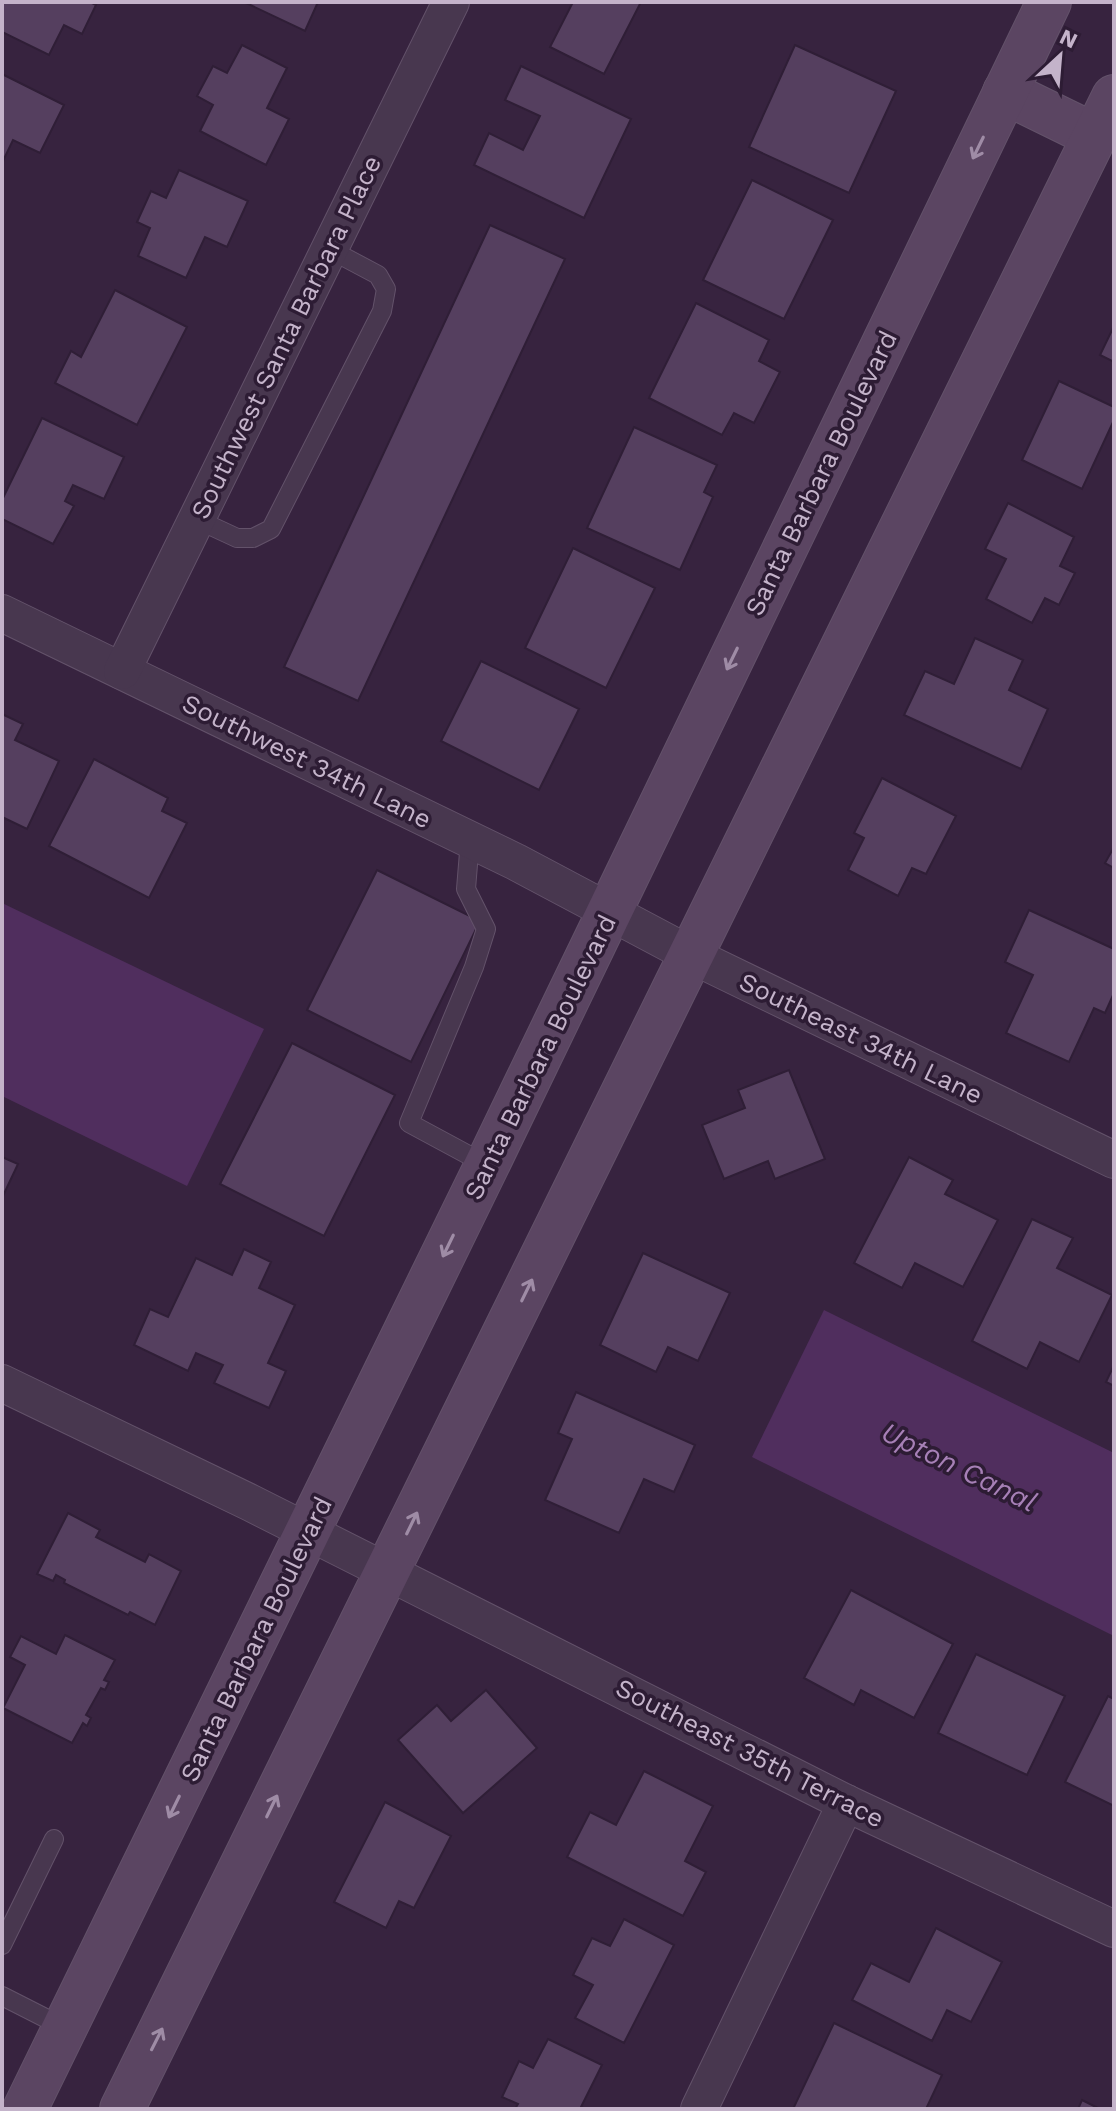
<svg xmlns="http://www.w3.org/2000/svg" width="1116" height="2111" viewBox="0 0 1116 2111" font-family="'Work Sans',sans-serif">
  <rect width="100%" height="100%" fill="#37233f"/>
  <g fill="#502e5e">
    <polygon points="2,903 264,1029 187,1186 2,1096"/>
    <polygon points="824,1310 1114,1453 1114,1636 752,1457"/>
  </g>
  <g fill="#553f5f" stroke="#2f1e36" stroke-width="2">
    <polygon points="2,2 90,2 96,5 82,34 64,25 49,55 2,32"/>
    <polygon points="244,2 318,2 305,31"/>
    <polygon points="573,2 641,2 604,74 550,47"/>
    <polygon points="242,45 287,68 267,108 289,119 266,165 200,131 213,105 197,96 213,66 227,73"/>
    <polygon points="795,45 896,91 849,193 749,147"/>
    <polygon points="521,66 631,119 584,218 474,165 489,133 523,150 540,116 505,100"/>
    <polygon points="2,74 64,105 40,153 13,140 2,163"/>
    <polygon points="179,170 248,201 227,247 205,237 186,278 138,256 150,228 137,222 151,191 166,198"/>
    <polygon points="752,180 833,220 784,319 703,280"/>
    <polygon points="490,225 565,259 358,701 284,667"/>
    <polygon points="115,290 187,327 137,425 55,383 71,351 81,357"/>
    <polygon points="696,303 769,340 759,361 780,372 754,423 734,413 722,435 649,398"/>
    <polygon points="1114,326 1114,362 1100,355"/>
    <polygon points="1059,381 1114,407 1114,420 1082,489 1022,460"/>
    <polygon points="42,418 124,457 104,499 73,485 65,501 74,506 53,544 2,519 2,500"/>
    <polygon points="634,427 717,465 704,492 713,497 680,570 587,528"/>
    <polygon points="1008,503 1074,537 1060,566 1075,573 1059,605 1045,598 1032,623 986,599 1006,559 985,549"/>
    <polygon points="573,548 655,588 606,688 525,648"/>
    <polygon points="975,638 1023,660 1009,690 1048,709 1021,769 904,715 925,671 954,684"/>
    <polygon points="481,661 579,709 539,790 441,741"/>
    <polygon points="2,714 23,724 15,740 59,761 27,829 2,817"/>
    <polygon points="94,759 168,798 162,811 187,823 149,898 49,846"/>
    <polygon points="882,778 956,816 926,874 912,868 898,896 848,870 864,838 854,833"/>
    <polygon points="1114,847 1114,868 1105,863"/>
    <polygon points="377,870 480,921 411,1062 307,1010"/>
    <polygon points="1029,910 1114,949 1114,993 1105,1013 1094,1008 1069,1062 1006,1033 1033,975 1005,962"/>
    <polygon points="292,1043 395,1095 324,1236 220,1184"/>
    <polygon points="789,1070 825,1159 775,1179 768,1161 724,1179 702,1125 745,1108 738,1090"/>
    <polygon points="2,1157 18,1164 2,1198"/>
    <polygon points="909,1157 953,1180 945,1194 998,1220 963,1287 915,1263 902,1288 854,1263"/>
    <polygon points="1032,1219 1073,1238 1057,1268 1112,1295 1079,1362 1040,1342 1027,1369 972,1341"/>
    <polygon points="244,1249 271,1262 259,1288 295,1305 268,1363 286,1371 269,1408 214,1383 223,1365 196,1353 188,1371 134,1345 150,1309 168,1317 196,1258 232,1275"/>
    <polygon points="643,1253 730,1293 698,1361 668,1347 656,1372 600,1345"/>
    <polygon points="1114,1365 1114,1386 1106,1382"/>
    <polygon points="576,1392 695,1445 674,1492 644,1479 619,1533 545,1500 572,1439 558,1433"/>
    <polygon points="68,1513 100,1530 96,1537 145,1562 149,1554 181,1571 155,1625 130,1612 128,1615 64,1583 65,1580 56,1575 53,1581 37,1574"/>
    <polygon points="851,1590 953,1644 914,1718 861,1690 854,1705 804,1678"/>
    <polygon points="65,1635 115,1660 104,1680 109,1682 105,1690 101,1688 86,1715 91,1718 87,1726 83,1723 72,1743 3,1708 25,1665 10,1657 21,1636 56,1654"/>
    <polygon points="976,1654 1065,1696 1027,1775 938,1733"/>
    <polygon points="486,1690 537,1748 463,1813 398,1740 437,1705 451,1721"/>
    <polygon points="1108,1696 1114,1699 1114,1806 1065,1782"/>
    <polygon points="644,1771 713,1806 685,1861 706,1872 683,1916 567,1857 590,1812 616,1825"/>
    <polygon points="385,1802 451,1836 414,1908 399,1901 386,1928 334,1902"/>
    <polygon points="624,1919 674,1945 624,2043 575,2018 593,1985 573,1975 592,1938 610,1946"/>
    <polygon points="936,1928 1002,1962 971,2022 947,2010 932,2041 852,2000 871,1963 909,1982"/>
    <polygon points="834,2023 942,2075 926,2109 793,2109"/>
    <polygon points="548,2039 602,2065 581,2107 586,2109 515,2109 518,2104 502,2097 519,2061 533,2068"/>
    <polygon points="1082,2100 1100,2109 1078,2109"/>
  </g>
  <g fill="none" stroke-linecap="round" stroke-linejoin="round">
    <defs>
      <g id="service">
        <polyline points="196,519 237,538 253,538 271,529 382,311 386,289 378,275 329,249"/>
        <polyline points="470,840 466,889 486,929 474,967 409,1123 487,1165"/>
        <polyline points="2,1945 54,1839"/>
        <polyline points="2,1996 65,2028"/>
      </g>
      <g id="minor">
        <polyline points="2,613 516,862 693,956 1114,1160"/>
        <polyline points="122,671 451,2"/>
        <polyline points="2,1383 251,1503 846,1803 1114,1929"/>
        <polyline points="699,2109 846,1803"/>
      </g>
      <g id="secondary">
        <polyline points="1005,92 1095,136"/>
        <polyline points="25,2109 487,1165 1049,2"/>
        <polyline points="122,2109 1114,97"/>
      </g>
    </defs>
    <use href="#service" stroke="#63526a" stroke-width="20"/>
    <use href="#minor" stroke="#63526a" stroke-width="38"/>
    <use href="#secondary" stroke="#63526a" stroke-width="46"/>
    <use href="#service" stroke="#48374f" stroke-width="18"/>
    <use href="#minor" stroke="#48374f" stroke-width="36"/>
    <use href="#secondary" stroke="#5b4562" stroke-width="44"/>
  </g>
  <defs><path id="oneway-shaft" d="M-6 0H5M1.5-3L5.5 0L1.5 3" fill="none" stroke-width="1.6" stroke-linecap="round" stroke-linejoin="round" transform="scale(2)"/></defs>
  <g stroke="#9f8ca6">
    <use href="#oneway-shaft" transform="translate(978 148) rotate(116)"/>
    <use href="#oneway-shaft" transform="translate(732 659) rotate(116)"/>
    <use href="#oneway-shaft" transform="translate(448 1246) rotate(116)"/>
    <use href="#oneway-shaft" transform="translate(527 1290) rotate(-64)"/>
    <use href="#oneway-shaft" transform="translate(412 1523) rotate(-64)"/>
    <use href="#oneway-shaft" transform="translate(272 1806) rotate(-64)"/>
    <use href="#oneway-shaft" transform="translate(174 1807) rotate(116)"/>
    <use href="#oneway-shaft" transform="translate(157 2039) rotate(-63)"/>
  </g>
  <g text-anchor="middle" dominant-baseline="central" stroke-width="7" stroke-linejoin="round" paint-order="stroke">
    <g font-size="26" fill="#c4b3ca" stroke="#2d1c34">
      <text transform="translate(286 337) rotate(-64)">Southwest Santa Barbara Place</text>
      <text transform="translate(821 473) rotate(-64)">Santa Barbara Boulevard</text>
      <text transform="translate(307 761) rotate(26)">Southwest 34th Lane</text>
      <text transform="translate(861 1038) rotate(26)">Southeast 34th Lane</text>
      <text transform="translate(540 1057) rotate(-64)">Santa Barbara Boulevard</text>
      <text transform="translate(256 1639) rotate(-64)">Santa Barbara Boulevard</text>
      <text transform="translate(750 1753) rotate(27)">Southeast 35th Terrace</text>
    </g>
    <g font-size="28" font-style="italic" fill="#a780b7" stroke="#2d1c34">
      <text transform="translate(959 1467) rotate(26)">Upton Canal</text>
    </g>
  </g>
  <rect width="1116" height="2111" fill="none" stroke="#c4b3ca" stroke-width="8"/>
  <g transform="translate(1060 56) rotate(26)" stroke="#2d1c34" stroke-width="6" paint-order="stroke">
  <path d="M0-6L14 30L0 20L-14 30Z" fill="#c4b3ca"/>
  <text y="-12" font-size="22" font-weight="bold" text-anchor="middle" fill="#c4b3ca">N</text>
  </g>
</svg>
